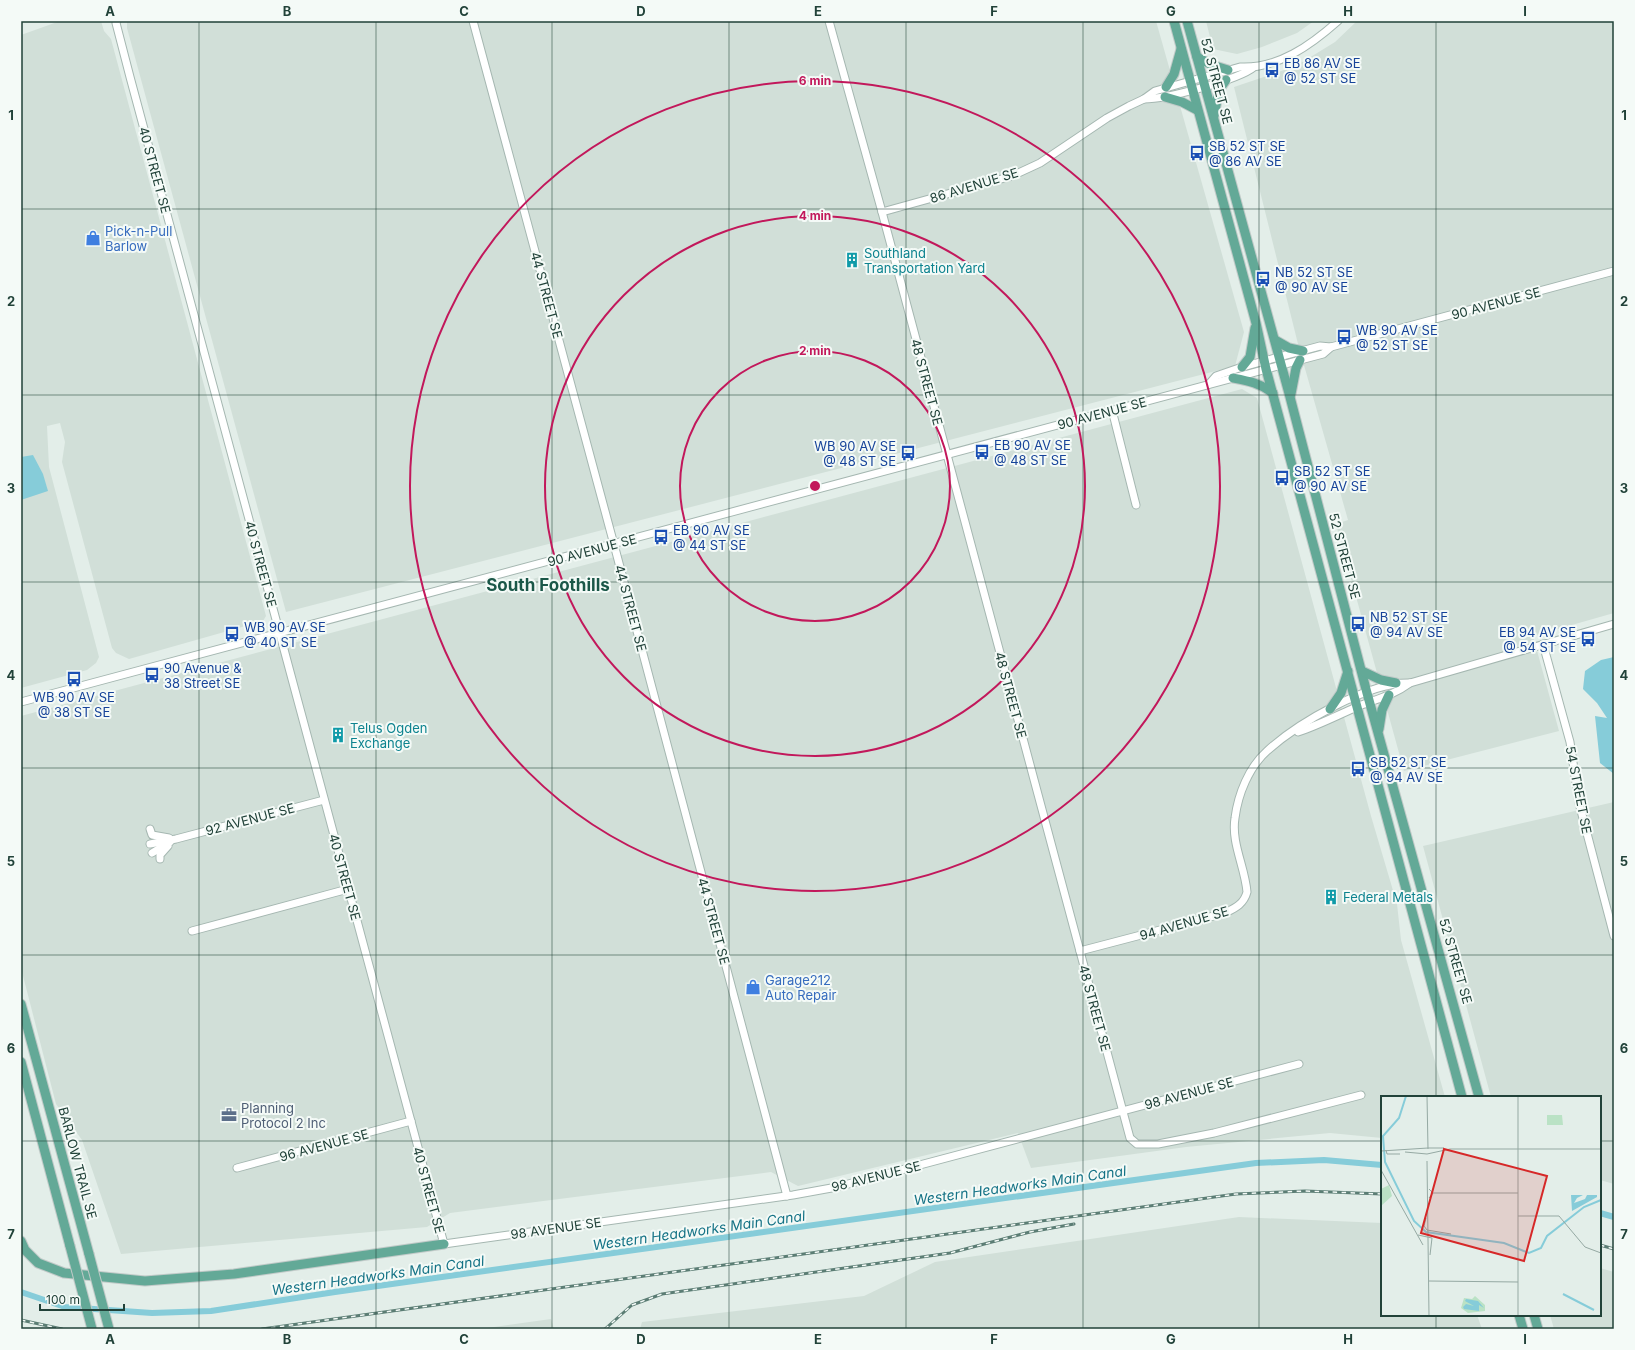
<svg xmlns="http://www.w3.org/2000/svg" width="1635" height="1350" viewBox="0 0 1635 1350" font-family="Inter,sans-serif">
  <rect width="100%" height="100%" fill="#e3eee9"/>
  <g fill="#d1dfd8">
    <polygon points="60,21 101,21 104,31 111,39 266,616 263,621 129,659 116,653 112,648 62,462 65,442 60,423 47,426 49,467 99,657 96,663 87,670 21,688 21,35"/>
    <polygon points="127,21 1156,21 1244,332 1235,366 286,612 127,28"/>
    <polygon points="1206,21 1314,21 1297,33 1262,47 1237,54 1213,49"/>
    <polygon points="1357,21 1614,21 1614,613 1533,636 1559,731 1404,771 1336,524 1348,520 1298,344 1234,87 1296,66 1335,42"/>
    <polygon points="1242,389 1257,398 1371,816 1397,904 1401,940 1445,1097 1382,1097 1382,1138 1330,1133 1186,1147 1031,1168 1018,1133 798,1186 771,1172 450,1213 427,1227 121,1254 82,1140 56,1104 21,968 21,716"/>
    <polygon points="1614,802 1614,1184 1600,1180 1600,1097 1491,1097 1423,846"/>
    <polygon points="1239,1217 1382,1223 1382,1315 1477,1315 1482,1329 640,1329 642,1322 864,1296 935,1262"/>
    <polygon points="1600,1268 1614,1272 1614,1329 1554,1329 1550,1315 1600,1315"/>
    <polygon points="551,1319 554,1329 480,1329"/>
  </g>
  <g fill="#86ccd9">
    <polygon points="33,455 43,474 48,491 21,500 21,457"/>
    <polygon points="1614,657 1614,774 1600,763 1595,716 1607,718 1597,703 1583,689 1585,671 1601,660"/>
  </g>
  <g fill="none" stroke-linecap="round" stroke-linejoin="round">
    <g stroke="#86ccd9" stroke-width="6">
      <polyline points="1600,1213 1614,1217"/>
      <polyline points="21,1292 65,1307 152,1313 211,1311 335,1292 1256,1163 1324,1160 1382,1165"/>
    </g>
    <defs>
      <g id="minor">
        <polyline points="117,21 116,23 130,77 444,1244 793,1195 837,1187 1299,1064"/>
        <polyline points="473,21 616,552 787,1196"/>
        <polyline points="829,21 882,212 1130,1138 1137,1144 1158,1144 1214,1133 1361,1095"/>
        <path d="M1144,99C1166,99 1238,80 1254,67"/>
        <path d="M882,212L1012,176L1040,163L1107,118L1129,106L1144,99L1155,91L1240,67C1278,69 1311,45 1338,21"/>
        <polyline points="1209,384 1216,376 1242,367 1320,346 1331,347 1614,271"/>
        <polyline points="1112,410 1136,505"/>
        <polyline points="1543,644 1570,742 1579,803 1614,936"/>
        <polyline points="21,702 1323,354 1331,347"/>
        <path d="M1298,732C1319,725 1338,715 1359,706C1377,699 1394,695 1410,683"/>
        <polyline points="150,829 152,835 169,838"/>
        <polyline points="150,844 176,839 324,800"/>
        <polyline points="152,853 170,842"/>
        <polyline points="160,859 160,855 168,846"/>
        <polyline points="192,931 348,889"/>
        <path d="M1080,951L1225,913C1235,908 1244,904 1247,892C1245,867 1231,843 1235,818C1238,794 1249,767 1267,751C1298,723 1368,682 1410,683L1614,624"/>
        <polyline points="237,1168 411,1121"/>
      </g>
      <g id="major">
        <polyline points="1174,21 1256,323 1266,369 1462,1097"/>
        <polyline points="1187,21 1290,397 1367,693 1479,1097"/>
        <polyline points="1197,57 1212,65 1228,70"/>
        <polyline points="1166,87 1174,74 1181,49"/>
        <polyline points="1165,97 1182,102 1197,110"/>
        <polyline points="1214,116 1219,90 1226,80"/>
        <polyline points="1275,340 1289,348 1303,351"/>
        <polyline points="1242,367 1250,357 1255,328"/>
        <path d="M1233,378C1249,381 1260,383 1273,393"/>
        <polyline points="1291,394 1296,368 1300,360"/>
        <polyline points="1362,671 1381,680 1396,683"/>
        <polyline points="1330,709 1341,693 1348,671"/>
        <polyline points="1379,729 1382,710 1389,695"/>
        <polyline points="21,1004 89,1254"/>
        <polyline points="21,1062 70,1246"/>
        <polyline points="21,1241 25,1250 38,1263 64,1273 145,1281 234,1274 444,1244"/>
        <polyline points="1519,1315 1523,1329"/>
        <polyline points="1534,1315 1538,1329"/>
      </g>
    </defs>
    <use href="#minor" stroke="#a5b7b1" stroke-width="9"/>
    <use href="#major" stroke="#c1cac8" stroke-width="11"/>
    <use href="#minor" stroke="#fff" stroke-width="7"/>
    <use href="#major" stroke="#63a997" stroke-width="9"/>
    <defs>
      <g id="rail">
        <polyline points="1600,1245 1614,1249"/>
        <polyline points="21,1320 62,1329"/>
        <polyline points="262,1329 1236,1194 1305,1191 1382,1194"/>
        <polyline points="605,1329 632,1305 662,1294 950,1253 1030,1232 1074,1224"/>
      </g>
    </defs>
    <use href="#rail" stroke="#5b7d74" stroke-width="3"/>
    <use href="#rail" stroke="#f4faf7" stroke-width="1.5" stroke-dasharray="4.5" stroke-linecap="butt"/>
    <defs>
      <g id="major-bridge">
        <polyline points="70,1246 92,1329"/>
        <polyline points="89,1254 109,1329"/>
      </g>
    </defs>
    <use href="#major-bridge" stroke="#c1cac8" stroke-width="11" stroke-linecap="butt"/>
    <use href="#major-bridge" stroke="#63a997" stroke-width="9"/>
  </g>
  <path fill="none" stroke="#214239" stroke-width="1" stroke-opacity="0.55" d="M199,21V1329M376,21V1329M552,21V1329M729,21V1329M906,21V1329M1083,21V1329M1259,21V1329M1436,21V1097M21,209H1614M21,395H1614M21,582H1614M21,768H1614M21,955H1614M21,1141H1382M1600,1141H1614M1436,1315V1329"/>
  <g fill="none" stroke="#c2185b" stroke-width="2">
    <circle cx="815" cy="486" r="135"/>
    <circle cx="815" cy="486" r="270"/>
    <circle cx="815" cy="486" r="405"/>
  </g>
  <defs>
    <symbol id="bus-bare" viewBox="-9 -9 18 18"><path d="M-5-6H5V4H4V6H2V4H-2V6H-4V4H-5ZM-3.5-4V0h7V-4ZM-3.5 1.2v1.5H-2V1.2ZM2 1.2v1.5H3.5V1.2Z" fill="#1a4fb4" stroke="#f4faf7" stroke-width="2.5" paint-order="stroke"/></symbol>
    <symbol id="shop-bare" viewBox="-9 -9 18 18"><path d="M-5-2.5h2.3a2.7 3.5 0 0 1 5.4 0H5L5.5 6h-11ZM-1.5-2.5h3a1.5 2.3 0 0 0-3 0Z" fill="#3f7fe0" stroke="#f4faf7" stroke-width="2.5" paint-order="stroke"/></symbol>
    <symbol id="building-bare" viewBox="-9 -9 18 18"><path d="M-4-6H4V6H1V3H-1V6H-4ZM-2.5-4.3h1.7v1.8h-1.7ZM.8-4.3h1.7v1.8H.8ZM-2.5-1h1.7V.8h-1.7ZM.8-1h1.7V.8H.8Z" fill="#0f9aa8" stroke="#f4faf7" stroke-width="2.5" paint-order="stroke"/></symbol>
    <symbol id="office-bare" viewBox="-9 -9 18 18"><path d="M-6-3h4V-5.5h4V-3h4V5H-6ZM-1-4.5V-3h2v-1.5ZM-6 0V1H6V0Z" fill="#5c6f8a" stroke="#f4faf7" stroke-width="2.5" paint-order="stroke"/></symbol>
  </defs>
  <g fill-rule="evenodd">
    <use href="#bus-bare" x="1261" y="59" width="22" height="22"/>
    <use href="#bus-bare" x="1186" y="142" width="22" height="22"/>
    <use href="#shop-bare" x="82" y="227" width="22" height="22"/>
    <use href="#building-bare" x="841" y="249" width="22" height="22"/>
    <use href="#bus-bare" x="1252" y="268" width="22" height="22"/>
    <use href="#bus-bare" x="1333" y="326" width="22" height="22"/>
    <use href="#bus-bare" x="971" y="441" width="22" height="22"/>
    <use href="#bus-bare" x="897" y="442" width="22" height="22"/>
    <use href="#bus-bare" x="1271" y="467" width="22" height="22"/>
    <use href="#bus-bare" x="650" y="526" width="22" height="22"/>
    <use href="#bus-bare" x="1347" y="613" width="22" height="22"/>
    <use href="#bus-bare" x="221" y="623" width="22" height="22"/>
    <use href="#bus-bare" x="1577" y="628" width="22" height="22"/>
    <use href="#bus-bare" x="141" y="664" width="22" height="22"/>
    <use href="#bus-bare" x="63" y="668" width="22" height="22"/>
    <use href="#building-bare" x="327" y="724" width="22" height="22"/>
    <use href="#bus-bare" x="1347" y="758" width="22" height="22"/>
    <use href="#building-bare" x="1320" y="886" width="22" height="22"/>
    <use href="#shop-bare" x="742" y="976" width="22" height="22"/>
    <use href="#office-bare" x="218" y="1104" width="22" height="22"/>
  </g>
  <g text-anchor="middle" dominant-baseline="central" stroke-width="4" stroke-linejoin="round" paint-order="stroke">
    <g font-size="13" fill="#164399" stroke="#f4faf7" text-anchor="start">
      <text x="1284" y="63">EB 86 AV SE<tspan x="1284" dy="15">@ 52 ST SE</tspan></text>
      <text x="1209" y="146">SB 52 ST SE<tspan x="1209" dy="15">@ 86 AV SE</tspan></text>
      <text x="1275" y="272">NB 52 ST SE<tspan x="1275" dy="15">@ 90 AV SE</tspan></text>
      <text x="1356" y="330">WB 90 AV SE<tspan x="1356" dy="15">@ 52 ST SE</tspan></text>
      <text x="994" y="445">EB 90 AV SE<tspan x="994" dy="15">@ 48 ST SE</tspan></text>
      <text x="896" y="446" text-anchor="end">WB 90 AV SE<tspan x="896" dy="15">@ 48 ST SE</tspan></text>
      <text x="1294" y="471">SB 52 ST SE<tspan x="1294" dy="15">@ 90 AV SE</tspan></text>
      <text x="673" y="530">EB 90 AV SE<tspan x="673" dy="15">@ 44 ST SE</tspan></text>
      <text x="1370" y="617">NB 52 ST SE<tspan x="1370" dy="15">@ 94 AV SE</tspan></text>
      <text x="244" y="627">WB 90 AV SE<tspan x="244" dy="15">@ 40 ST SE</tspan></text>
      <text x="1576" y="632" text-anchor="end">EB 94 AV SE<tspan x="1576" dy="15">@ 54 ST SE</tspan></text>
      <text x="164" y="668">90 Avenue &amp;<tspan x="164" dy="15">38 Street SE</tspan></text>
      <text x="74" y="697" text-anchor="middle">WB 90 AV SE<tspan x="74" dy="15">@ 38 ST SE</tspan></text>
      <text x="1370" y="762">SB 52 ST SE<tspan x="1370" dy="15">@ 94 AV SE</tspan></text>
    </g>
    <g font-size="13" fill="#214239" stroke="#f4faf7">
      <text transform="translate(1217 81) rotate(75)">52 STREET SE</text>
      <text transform="translate(155 170) rotate(75)">40 STREET SE</text>
      <text transform="translate(974 185) rotate(-17)">86 AVENUE SE</text>
      <text transform="translate(547 295) rotate(75)">44 STREET SE</text>
      <text transform="translate(1496 303) rotate(-15)">90 AVENUE SE</text>
      <text transform="translate(927 382) rotate(75)">48 STREET SE</text>
      <text transform="translate(1102 413) rotate(-15)">90 AVENUE SE</text>
      <text transform="translate(592 550) rotate(-15)">90 AVENUE SE</text>
      <text transform="translate(1345 556) rotate(75)">52 STREET SE</text>
      <text transform="translate(261 564) rotate(75)">40 STREET SE</text>
      <text transform="translate(631 608) rotate(75)">44 STREET SE</text>
      <text transform="translate(1011 695) rotate(75)">48 STREET SE</text>
      <text transform="translate(1579 790) rotate(79)">54 STREET SE</text>
      <text transform="translate(250 819) rotate(-15)">92 AVENUE SE</text>
      <text transform="translate(345 877) rotate(75)">40 STREET SE</text>
      <text transform="translate(714 921) rotate(75)">44 STREET SE</text>
      <text transform="translate(1184 923) rotate(-16)">94 AVENUE SE</text>
      <text transform="translate(1456 961) rotate(74)">52 STREET SE</text>
      <text transform="translate(1095 1008) rotate(75)">48 STREET SE</text>
      <text transform="translate(1189 1093) rotate(-15)">98 AVENUE SE</text>
      <text transform="translate(324 1145) rotate(-15)">96 AVENUE SE</text>
      <text transform="translate(78 1163) rotate(75)">BARLOW TRAIL SE</text>
      <text transform="translate(876 1176) rotate(-14)">98 AVENUE SE</text>
      <text transform="translate(429 1190) rotate(75)">40 STREET SE</text>
      <text transform="translate(556 1228) rotate(-8)">98 AVENUE SE</text>
    </g>
    <g font-size="13" fill="#366cbe" stroke="#f4faf7" text-anchor="start">
      <text x="105" y="231">Pick-n-Pull<tspan x="105" dy="15">Barlow</tspan></text>
      <text x="765" y="980">Garage212<tspan x="765" dy="15">Auto Repair</tspan></text>
    </g>
    <g font-size="13" fill="#0d838f" stroke="#f4faf7" text-anchor="start">
      <text x="864" y="253">Southland<tspan x="864" dy="15">Transportation Yard</tspan></text>
      <text x="350" y="728">Telus Ogden<tspan x="350" dy="15">Exchange</tspan></text>
      <text x="1343" y="897">Federal Metals</text>
    </g>
    <g font-size="13" fill="#4e5e75" stroke="#f4faf7" text-anchor="start">
      <text x="241" y="1108">Planning<tspan x="241" dy="15">Protocol 2 Inc</tspan></text>
    </g>
    <g font-size="14" font-style="italic" fill="#147285" stroke="#f4faf7">
      <text transform="translate(1020 1185) rotate(-8)">Western Headworks Main Canal</text>
      <text transform="translate(699 1230) rotate(-8)">Western Headworks Main Canal</text>
      <text transform="translate(378 1275) rotate(-8)">Western Headworks Main Canal</text>
    </g>
    <g font-size="17" font-weight="bold" fill="#1a5748" stroke="#f4faf7">
      <text x="548" y="585">South Foothills</text>
    </g>
  </g>
  <g transform="translate(1381 1096)">
    <rect width="220" height="220" fill="#e3eee9"/>
    <path d="M166,19H181L182,29H166ZM8,89L11,100L0,110V93ZM94,200L104,209V215L87,217L80,212L83,202L91,203Z" fill="#bae2c5"/>
    <path d="M190,99H202L196,102L193,107L204,103L206,99H216V101L191,115ZM85,203L97,205L103,212L98,209V215L83,213L82,211L85,208L93,210L84,205Z" fill="#86ccd9"/>
    <path fill="none" stroke="#86ccd9" stroke-width="2" d="M25,0L18,22L2,40L4,66L33,125L45,136L123,147L148,157L160,152L166,140L203,111L220,104M182,198L213,214"/>
    <path fill="none" stroke="#95a9a3" stroke-width="1" d="M46,0L47,53M137,0V220M47,52H63M5,54L6,58H19M0,55L47,52M24,56L46,58M46,58L69,53H220M46,65L48,220M0,74L42,149M48,93L52,97L48,102M52,97H137M137,120H178L204,151L220,157M45,122L43,130L46,134L70,138M37,139L51,142L49,159M48,185L137,186"/>
    <path fill="#d62828" fill-opacity="0.15" stroke="#d62828" stroke-width="2" d="M63,53L166,80L143,165L40,137Z"/>
    <rect width="220" height="220" fill="none" stroke="#214239" stroke-width="2"/>
  </g>
  <circle cx="815" cy="486" r="6" fill="#c2185b" stroke="#f4faf7" stroke-width="2"/>
  <g font-size="12" text-anchor="middle" font-weight="bold" fill="#c2185b" stroke="#f4faf7" stroke-width="4" stroke-linejoin="round" paint-order="stroke">
    <text x="815" y="85">6 min</text>
    <text x="815" y="220">4 min</text>
    <text x="815" y="355">2 min</text>
  </g>
  <rect width="1635" height="1350" fill="none" stroke="#f4faf7" stroke-width="44"/>
  <path d="M40 1304v6h84v-6" fill="none" stroke="#214239" stroke-width="2"/>
  <text x="46" y="1304" font-size="12" fill="#214239" stroke="#f4faf7" stroke-width="3" paint-order="stroke">100 m</text>
  <rect x="22" y="22" width="1591" height="1306" fill="none" stroke="#214239" stroke-width="1.5"/>
  <g font-size="13" text-anchor="middle" font-weight="bold" fill="#214239">
    <text x="110" y="16">A</text>
    <text x="287" y="16">B</text>
    <text x="464" y="16">C</text>
    <text x="641" y="16">D</text>
    <text x="818" y="16">E</text>
    <text x="994" y="16">F</text>
    <text x="1171" y="16">G</text>
    <text x="1348" y="16">H</text>
    <text x="1525" y="16">I</text>
    <text x="11" y="120">1</text>
    <text x="1624" y="120">1</text>
    <text x="11" y="306">2</text>
    <text x="1624" y="306">2</text>
    <text x="11" y="493">3</text>
    <text x="1624" y="493">3</text>
    <text x="11" y="680">4</text>
    <text x="1624" y="680">4</text>
    <text x="11" y="866">5</text>
    <text x="1624" y="866">5</text>
    <text x="11" y="1053">6</text>
    <text x="1624" y="1053">6</text>
    <text x="11" y="1239">7</text>
    <text x="1624" y="1239">7</text>
    <text x="110" y="1344">A</text>
    <text x="287" y="1344">B</text>
    <text x="464" y="1344">C</text>
    <text x="641" y="1344">D</text>
    <text x="818" y="1344">E</text>
    <text x="994" y="1344">F</text>
    <text x="1171" y="1344">G</text>
    <text x="1348" y="1344">H</text>
    <text x="1525" y="1344">I</text>
  </g>
</svg>
